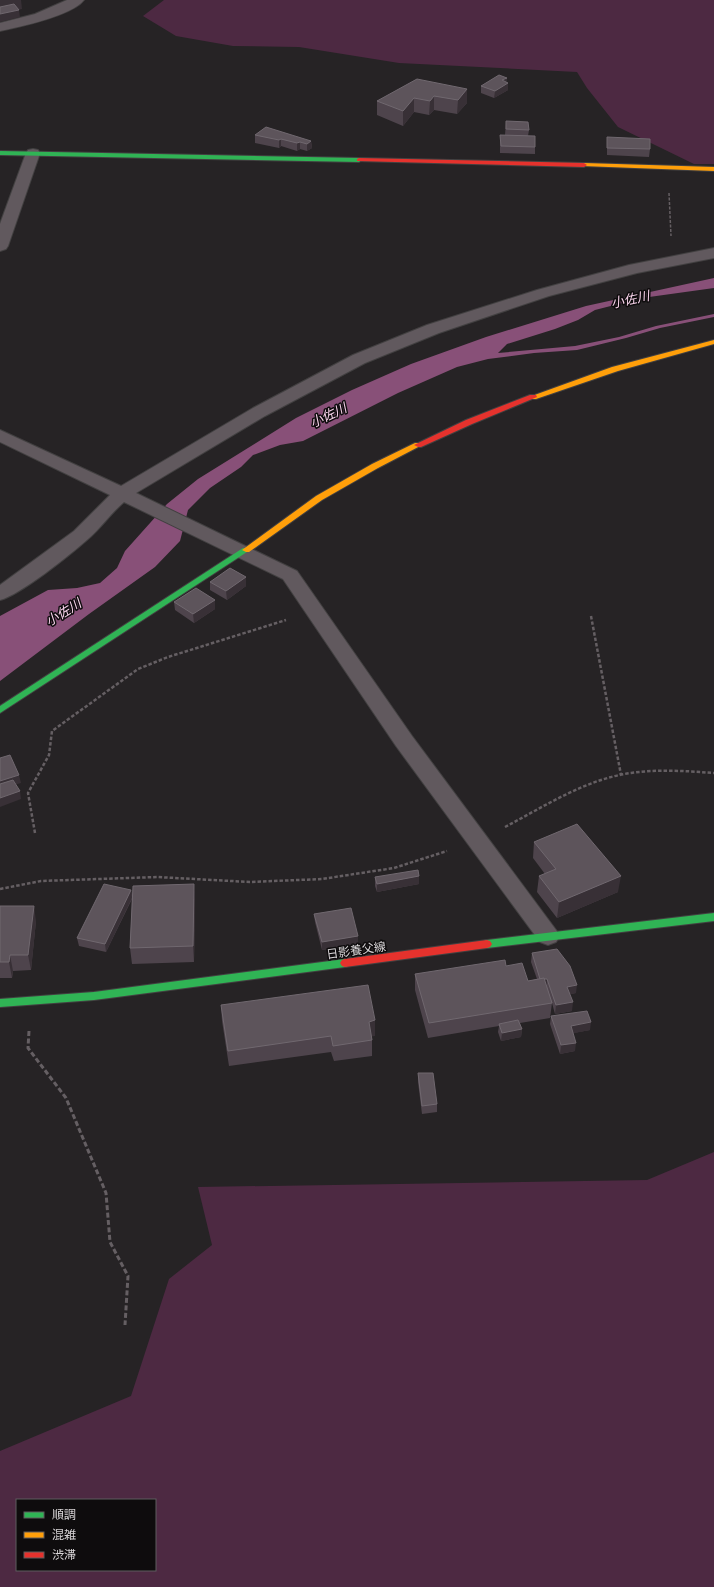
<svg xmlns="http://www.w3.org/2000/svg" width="714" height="1587" viewBox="0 0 714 1587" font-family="Cabin,'Noto Sans JP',sans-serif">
  <rect width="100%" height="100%" fill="#262325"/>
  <g fill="#4d2942" fill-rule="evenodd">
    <polygon points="164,0 714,0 714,164 694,164 618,127 587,88 577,72 399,63 299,47 233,46 176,36 143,16"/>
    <path d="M714,1152V1587H0V1451L131,1396L169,1279L212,1245L198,1187L647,1180ZM17,1500H155V1570H17Z"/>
  </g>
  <polygon fill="#885078" points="714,278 714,288 642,298 595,310 578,320 555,329 507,344 498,353 575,346 619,337 656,326 714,314 714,317 660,328 626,338 577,350 534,353 488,359 457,367 398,393 303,441 280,445 253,455 241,467 210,488 188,510 180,541 155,567 89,614 0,681 0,616 48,590 77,588 100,583 117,568 125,551 167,504 198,479 296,418 352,390 411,364 486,337 586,306"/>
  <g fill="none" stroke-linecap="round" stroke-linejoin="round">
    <defs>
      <g id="street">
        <path d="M67,0H84C72,16 19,27 0,31V23L35,14Z"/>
        <polygon points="33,149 38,150 40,153 8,246 6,249 0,251 0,224 26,153 28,150"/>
        <path d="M714,248V258L637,273L549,296L439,333L365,363L265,416L136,493L297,571L412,736L556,930L560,936L556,942L548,945L540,942L396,746L283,579L124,502C111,513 101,528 88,539C70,555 20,595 0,600V585L74,531L110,495L0,442V430L121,486L253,408L353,355L427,325L537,290L629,265Z"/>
      </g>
      <g id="fast">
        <polygon points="0,151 359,158 362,160 359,162 0,155"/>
        <polygon points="243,548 246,548 250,550 0,713 0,706"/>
        <polygon points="714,913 714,921 487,948 484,947 482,944 484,941 487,940"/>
        <polygon points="345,959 348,960 350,963 348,966 345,967 94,1000 0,1007 0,999 94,992"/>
      </g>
      <g id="slow">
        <polygon points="584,163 714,167 714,171 582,166 582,164"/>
        <polygon points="714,340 714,344 618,371 536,399 530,399 529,397 612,367"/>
        <polygon points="415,443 418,443 422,445 378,468 322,500 249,552 246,552 242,550 316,496 372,464"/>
      </g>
      <g id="jam">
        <polygon points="359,158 584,163 587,165 584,167 357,161 357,159"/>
        <polygon points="530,395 536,395 537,397 472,424 421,447 418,447 414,445 466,420"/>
        <polygon points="487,940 490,941 492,944 490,947 487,948 345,967 342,966 340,963 342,960 345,959"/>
      </g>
    </defs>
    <use href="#street" stroke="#424041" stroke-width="2"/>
    <use href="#fast" stroke="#424041" stroke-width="2"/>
    <use href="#slow" stroke="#424041" stroke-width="2"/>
    <use href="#jam" stroke="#424041" stroke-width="2"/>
    <polyline stroke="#655f63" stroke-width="1.5" stroke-dasharray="3 1.5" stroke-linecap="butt" points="669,193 671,236"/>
    <g stroke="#655f63" stroke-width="2.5" stroke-dasharray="3.5 2" stroke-linecap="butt">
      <polyline points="591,616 621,775"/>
      <path d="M505,827C545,806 586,779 631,773C659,769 687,771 714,773"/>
      <polyline points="35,833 28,793 49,755 52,731 138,669 168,657 286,620"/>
      <polyline points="0,889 41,881 157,877 250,882 322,879 394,868 447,851"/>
    </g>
    <polyline stroke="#655f63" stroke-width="3" stroke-dasharray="5 2.5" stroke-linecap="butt" points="29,1031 28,1048 66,1098 106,1193 110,1242 128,1276 125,1325"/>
    <use href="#street" fill="#61595e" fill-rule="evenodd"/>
    <use href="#fast" fill="#30b455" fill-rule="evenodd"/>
    <use href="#slow" fill="#ff9f0a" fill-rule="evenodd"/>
    <use href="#jam" fill="#e5322d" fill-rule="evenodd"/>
  </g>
  <g fill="#4e444c">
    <polygon points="507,78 506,82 508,83 508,90 494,98 481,93 481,86"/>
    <polygon points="467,89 467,103 457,114 434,110 429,115 414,112 403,126 377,115 377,101"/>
    <polygon points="506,121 529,130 528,136 535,147 535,154 500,153 500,135 505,135"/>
    <polygon points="255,135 311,141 312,148 307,151 300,149 297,151 281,146 279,148 255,143"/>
    <polygon points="607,137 650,149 649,157 607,155"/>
    <polygon points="246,577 246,586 227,600 210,590 210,582"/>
    <polygon points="215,600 215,609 194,623 175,610 174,602"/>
    <polygon points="534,842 618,892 557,918 537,892 539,876 545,874 533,858"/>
    <polygon points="419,876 419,884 377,892 375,886 375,877"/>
    <polygon points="131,890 132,896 195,899 194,962 132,964 130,948 132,899 106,952 79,946 77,938"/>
    <polygon points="0,906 36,921 31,970 13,971 12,978 0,978"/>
    <polygon points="314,914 358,936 358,944 322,950 315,922"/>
    <polygon points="532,953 576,993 570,994 572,1011 555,1014 552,1003 550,1018 520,1023 522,1029 521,1037 501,1041 498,1032 499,1026 428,1038 415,990 415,974 506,966 528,981 537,979 531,962"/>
    <polygon points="221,1005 375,1020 375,1036 372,1036 372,1056 334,1061 331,1052 229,1066 222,1021"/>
    <polygon points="551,1016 590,1030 573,1033 575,1051 560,1054 550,1024"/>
    <polygon points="418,1073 437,1104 437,1112 422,1114 418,1082"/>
  </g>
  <g fill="#383036">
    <polygon points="0,0 21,0 22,9 0,14"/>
    <polygon points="19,10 20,17 0,22 0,14"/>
    <polygon points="507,78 506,84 508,83 508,90 494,98 495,91 502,80"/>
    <polygon points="467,89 467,103 457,114 458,100"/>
    <polygon points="434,96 434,110 429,115 430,101"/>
    <polygon points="414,98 414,112 403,126 403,111"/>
    <polygon points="281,139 281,146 279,148 279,140"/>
    <polygon points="311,141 312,148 307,151 307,144"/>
    <polygon points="300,142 300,149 297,151 297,143"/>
    <polygon points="246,577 246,586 227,600 226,591"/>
    <polygon points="215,600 215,609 194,623 193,614"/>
    <polygon points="19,775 21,783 0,789 0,781"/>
    <polygon points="20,791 21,799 0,807 0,798"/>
    <polygon points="419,876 419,884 377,892 377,884"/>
    <polygon points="621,876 618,892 557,918 559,902"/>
    <polygon points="194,884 195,899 194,962 193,946"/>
    <polygon points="131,890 132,898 106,952 105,944"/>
    <polygon points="34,906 36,921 31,970 28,955"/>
    <polygon points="358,936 358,944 322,950 322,942"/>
    <polygon points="10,955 13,971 12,978 9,962"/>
    <polygon points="547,979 547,987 540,980"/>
    <polygon points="577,985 576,993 566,995 567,987"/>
    <polygon points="573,1002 572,1011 555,1014 556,1005"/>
    <polygon points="375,1020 375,1036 368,1037 369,1022"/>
    <polygon points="591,1022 590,1030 570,1034 571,1026"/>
    <polygon points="522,1029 521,1037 501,1041 502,1033"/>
    <polygon points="576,1043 575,1051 560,1054 561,1045"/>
  </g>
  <g fill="#5d545b" stroke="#70686f">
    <polygon points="14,4 19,10 0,14 0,7"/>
    <polygon points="499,75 507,78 502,80 508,83 495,91 481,86"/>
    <polygon points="417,79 467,89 458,100 434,96 430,101 414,98 403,111 377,101"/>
    <polygon points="506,121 528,122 529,130 506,129"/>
    <polygon points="266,127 311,141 307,144 300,142 297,143 281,139 279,140 255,135"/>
    <polygon points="500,135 535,136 535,147 501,146"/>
    <polygon points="607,137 650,139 650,149 607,148"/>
    <polygon points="230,568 246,577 226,591 210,582"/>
    <polygon points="196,588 215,600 193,614 174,602"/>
    <polygon points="10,755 19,775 0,781 0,758"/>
    <polygon points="13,780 20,791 0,798 0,784"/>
    <polygon points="577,824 621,876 559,902 539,876 556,869 534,842"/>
    <polygon points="418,870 419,876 377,884 375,877"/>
    <polygon points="104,884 131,890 105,944 77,938"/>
    <polygon points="194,884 193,946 130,948 133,886"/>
    <polygon points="0,906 34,906 28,955 10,955 9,962 0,962"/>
    <polygon points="351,908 358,936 322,942 314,914"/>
    <polygon points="557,949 570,966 577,985 567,987 573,1002 556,1005 547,979 540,979 532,953"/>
    <polygon points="505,960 506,966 522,963 528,981 544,978 552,1003 429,1023 415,974"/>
    <polygon points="368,985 375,1020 369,1022 372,1040 333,1046 331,1036 228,1051 221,1005"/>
    <polygon points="587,1011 591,1022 571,1026 576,1043 561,1045 551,1016"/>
    <polygon points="518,1020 522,1029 502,1033 499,1024"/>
    <polygon points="418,1073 433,1073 437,1104 422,1106"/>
  </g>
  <g text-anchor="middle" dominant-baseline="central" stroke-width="3" stroke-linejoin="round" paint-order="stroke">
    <g font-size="12" fill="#d8d5d7" stroke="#0e0c0d">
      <text transform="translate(356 950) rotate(-8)">日影養父線</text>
    </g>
    <g font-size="13" font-style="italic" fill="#fad5ed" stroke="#0e0c0d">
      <text transform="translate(630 299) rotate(-12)">小佐川</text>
      <text transform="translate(328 415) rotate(-26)">小佐川</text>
      <text transform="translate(63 612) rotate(-32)">小佐川</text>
    </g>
  </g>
  <rect x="16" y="1499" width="140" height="72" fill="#0e0c0d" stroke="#5f5c5e"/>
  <rect x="24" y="1512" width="20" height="6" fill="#30b455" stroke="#5f5c5e"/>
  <text x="52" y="1519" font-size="12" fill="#d8d5d7">順調</text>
  <rect x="24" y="1532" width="20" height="6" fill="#ff9f0a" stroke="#5f5c5e"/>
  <text x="52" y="1539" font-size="12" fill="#d8d5d7">混雑</text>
  <rect x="24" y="1552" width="20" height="6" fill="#e5322d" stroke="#5f5c5e"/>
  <text x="52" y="1559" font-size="12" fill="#d8d5d7">渋滞</text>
</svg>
